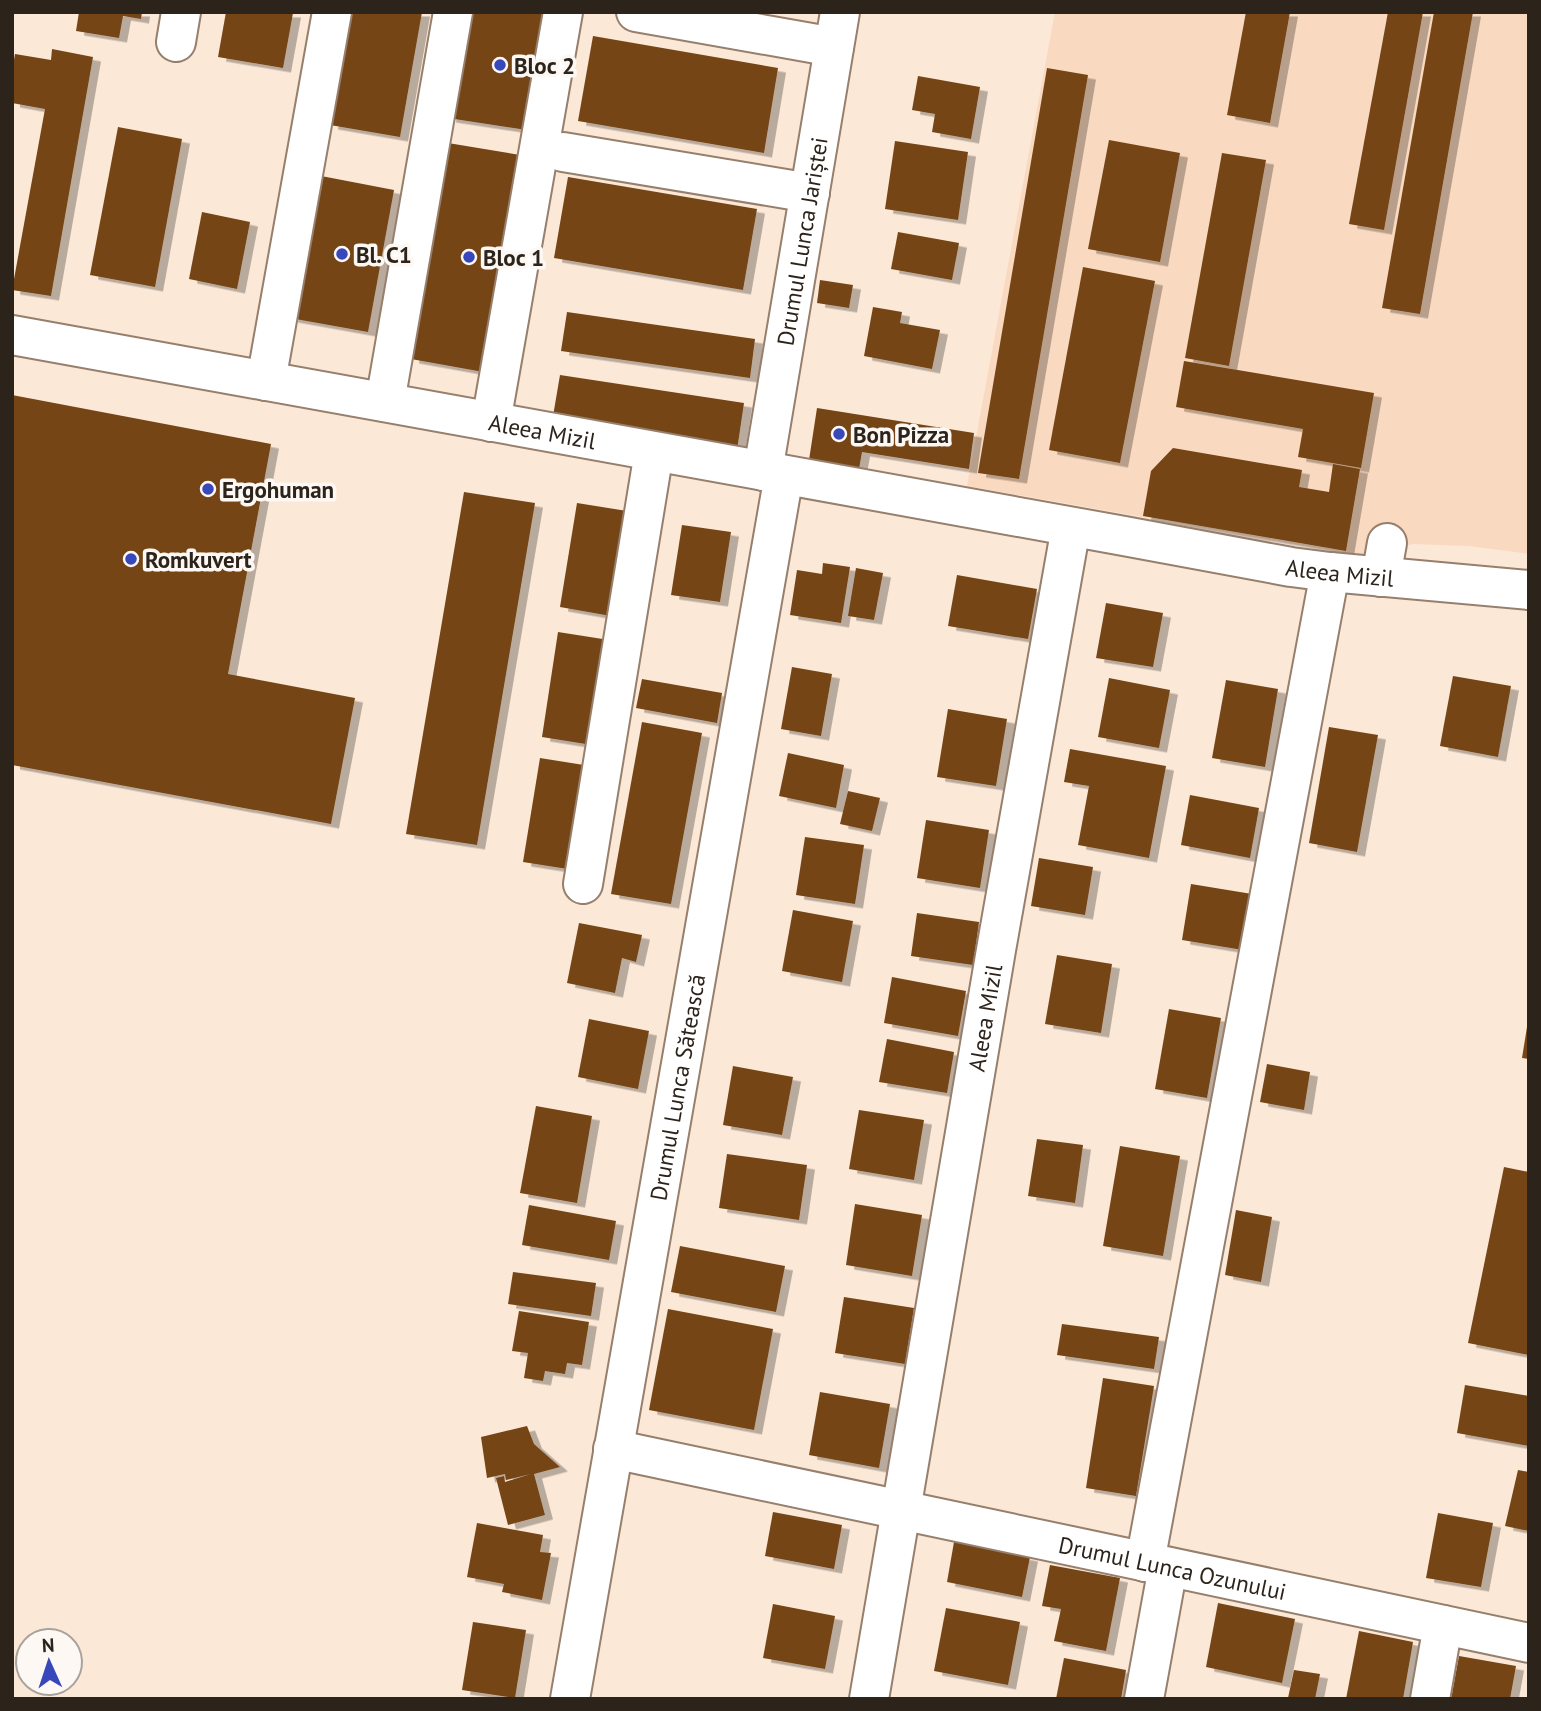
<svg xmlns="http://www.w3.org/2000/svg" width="1541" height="1711" viewBox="0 0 1541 1711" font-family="'PT Sans',sans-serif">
  <defs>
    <filter id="shadow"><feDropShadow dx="8" dy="4.5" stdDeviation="0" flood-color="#0004"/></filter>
  </defs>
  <rect width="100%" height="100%" fill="#fce8d7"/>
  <polygon fill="#f9d9bf" points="1055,12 1529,12 1529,554 1469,546 1413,544 1365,556 967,486"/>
  <g fill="#744516" filter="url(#shadow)">
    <polygon points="79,12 142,12 141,19 123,16 119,38 76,31"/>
    <polygon points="226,12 293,13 283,68 218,57"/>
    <polygon points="349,12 422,12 400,137 330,125"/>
    <polygon points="466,12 552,12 533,131 448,118"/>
    <polygon points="1246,12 1290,12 1270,123 1227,115"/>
    <polygon points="1388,12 1423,12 1384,230 1349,224"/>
    <polygon points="1434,12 1473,12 1420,314 1382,308"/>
    <polygon points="593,36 778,68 764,153 578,121"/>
    <polygon points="52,49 93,57 51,296 12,290 45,109 12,103 12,72 15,54 51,60"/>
    <polygon points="1047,68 1088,75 1019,479 978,473"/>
    <polygon points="918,76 980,87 971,139 932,132 935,114 912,110"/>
    <polygon points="118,127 182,139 155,287 90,275"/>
    <polygon points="1109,140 1180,153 1160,262 1088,249"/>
    <polygon points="895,141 968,152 958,220 885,209"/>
    <polygon points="448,143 526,156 489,373 411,359"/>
    <polygon points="1222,153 1266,160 1229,366 1185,358"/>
    <polygon points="316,175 394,190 368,332 290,318"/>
    <polygon points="568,177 757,209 743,290 554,258"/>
    <polygon points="202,212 250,222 237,289 189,279"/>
    <polygon points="898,232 959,243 952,280 891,269"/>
    <polygon points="1083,267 1155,281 1120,463 1049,450"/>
    <polygon points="820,280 853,285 849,308 817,303"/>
    <polygon points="873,307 902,312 900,323 940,330 932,369 864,356"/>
    <polygon points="567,312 755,339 750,378 561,351"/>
    <polygon points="1184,361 1374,393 1361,468 1298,457 1303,429 1176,407"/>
    <polygon points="560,375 744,403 737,450 552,422"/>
    <polygon points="12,395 271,444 228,674 355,698 331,824 12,765"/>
    <polygon points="817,408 974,433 969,469 862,452 859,469 809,460"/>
    <polygon points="1173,448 1302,470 1299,487 1329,492 1333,464 1360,469 1346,551 1143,516 1151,471"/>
    <polygon points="464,492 535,503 477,845 406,834"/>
    <polygon points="577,503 627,511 611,616 560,607"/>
    <polygon points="682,525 731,532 720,602 671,595"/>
    <polygon points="823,563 850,567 841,623 790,615 797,570 822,574"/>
    <polygon points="856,568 883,573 874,620 848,616"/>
    <polygon points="957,575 1037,589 1028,639 948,626"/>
    <polygon points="1106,603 1163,613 1153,667 1096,658"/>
    <polygon points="558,632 609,640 592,745 542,737"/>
    <polygon points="792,667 832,674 821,736 781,729"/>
    <polygon points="1453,676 1511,686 1498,757 1440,746"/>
    <polygon points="1109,678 1170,690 1159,748 1098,737"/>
    <polygon points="642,679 722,693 717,723 636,708"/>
    <polygon points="1226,680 1278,689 1265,767 1212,758"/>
    <polygon points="948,709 1007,719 996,786 937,777"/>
    <polygon points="642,722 702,733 671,904 611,894"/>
    <polygon points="1329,727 1378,735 1357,852 1309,843"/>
    <polygon points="1070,749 1166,766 1149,858 1078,845 1089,786 1064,782"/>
    <polygon points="788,753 844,765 836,808 779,796"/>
    <polygon points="540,758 590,766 574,870 523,862"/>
    <polygon points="848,791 880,798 872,831 840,824"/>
    <polygon points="1190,795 1259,808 1250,858 1181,845"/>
    <polygon points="926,820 989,830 980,888 917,878"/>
    <polygon points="805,837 864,845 855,904 796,895"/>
    <polygon points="1039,858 1093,867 1085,915 1031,906"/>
    <polygon points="1191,884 1252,894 1243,950 1182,940"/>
    <polygon points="793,910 853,921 842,982 782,971"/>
    <polygon points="917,913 979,922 973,965 911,956"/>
    <polygon points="579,923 642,935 636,962 622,958 615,993 567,983"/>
    <polygon points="1057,955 1112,964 1101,1033 1045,1024"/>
    <polygon points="892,977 966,991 958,1036 884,1023"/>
    <polygon points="1169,1009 1221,1018 1207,1098 1155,1089"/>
    <polygon points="589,1019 649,1031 638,1089 578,1077"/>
    <polygon points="1527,1027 1529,1027 1529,1059 1522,1058"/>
    <polygon points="887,1039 954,1052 947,1093 879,1082"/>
    <polygon points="1267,1064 1310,1072 1304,1110 1260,1102"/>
    <polygon points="733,1066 793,1077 782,1135 723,1125"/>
    <polygon points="536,1106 592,1116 577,1203 520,1193"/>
    <polygon points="859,1110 924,1120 914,1180 849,1169"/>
    <polygon points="1037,1139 1083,1145 1075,1203 1028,1196"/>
    <polygon points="1120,1146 1180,1156 1163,1256 1103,1246"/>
    <polygon points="727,1154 807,1165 799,1220 719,1208"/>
    <polygon points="1504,1167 1529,1172 1529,1355 1468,1343"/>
    <polygon points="855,1204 922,1215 912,1276 846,1265"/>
    <polygon points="529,1205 616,1221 609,1260 522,1245"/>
    <polygon points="1236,1210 1272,1217 1261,1282 1225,1275"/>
    <polygon points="680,1246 785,1266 776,1312 671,1292"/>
    <polygon points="513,1272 596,1283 591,1316 508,1304"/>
    <polygon points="844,1297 914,1308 905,1364 835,1353"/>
    <polygon points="668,1309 773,1329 754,1430 649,1410"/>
    <polygon points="519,1311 589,1322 582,1365 567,1363 565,1374 545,1371 543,1381 524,1378 528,1353 512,1351"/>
    <polygon points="1062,1324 1159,1337 1154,1369 1057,1355"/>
    <polygon points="1103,1378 1154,1386 1136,1496 1086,1488"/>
    <polygon points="1465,1385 1529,1396 1529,1446 1457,1433"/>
    <polygon points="820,1392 890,1404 879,1468 809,1455"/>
    <polygon points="527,1426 534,1444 560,1467 534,1474 545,1515 508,1525 496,1478 504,1476 505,1482 531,1474 506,1480 505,1474 487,1478 481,1437"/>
    <polygon points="1518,1470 1529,1472 1529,1531 1505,1526"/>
    <polygon points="773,1512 842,1525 834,1569 765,1556"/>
    <polygon points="1438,1513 1493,1523 1481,1587 1426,1578"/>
    <polygon points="477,1523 543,1535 540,1552 551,1553 542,1600 502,1592 504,1584 467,1577"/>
    <polygon points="954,1542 1030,1557 1022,1597 947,1582"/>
    <polygon points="1050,1565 1120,1578 1106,1651 1054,1641 1061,1609 1042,1606"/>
    <polygon points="1218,1603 1295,1619 1282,1683 1206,1667"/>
    <polygon points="773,1604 835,1616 825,1669 763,1658"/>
    <polygon points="946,1608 1020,1622 1008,1685 934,1671"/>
    <polygon points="473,1622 526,1630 515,1698 462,1690"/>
    <polygon points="1359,1631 1413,1642 1403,1699 1346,1699"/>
    <polygon points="1459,1656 1516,1666 1510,1699 1451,1699"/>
    <polygon points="1064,1658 1126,1670 1121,1699 1056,1699"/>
    <polygon points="1294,1670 1320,1674 1315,1699 1288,1698"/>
  </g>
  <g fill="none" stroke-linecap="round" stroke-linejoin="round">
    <defs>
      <g id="minor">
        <polyline points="636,12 834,47"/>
        <polyline points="176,42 181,12"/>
        <polyline points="563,152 810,193"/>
        <path id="s1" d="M12,335L1124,536L1291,567L1330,572L1529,590"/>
        <polyline points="266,381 332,12"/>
        <polyline points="385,402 453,12"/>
        <polyline points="491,422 563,12"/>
        <path id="s2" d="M763,471L840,12"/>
        <polyline points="1381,577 1387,543"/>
        <polyline points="583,884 654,452"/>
        <path id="s3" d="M613,1449L1529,1643"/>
        <polyline points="1145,1562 1330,572"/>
        <path id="s4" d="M570,1699L784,475"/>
        <path id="s5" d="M869,1699L996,950L1071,527"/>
        <polyline points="1144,1699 1168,1567"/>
        <polyline points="1430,1699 1443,1625"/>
      </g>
    </defs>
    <use href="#minor" stroke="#967f6c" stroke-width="42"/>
    <use href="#minor" stroke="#fff" stroke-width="38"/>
  </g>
  <g fill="#3848bb" stroke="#fdf8f4" stroke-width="2.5">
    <circle cx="500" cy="65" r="7"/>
    <circle cx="342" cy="254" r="7"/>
    <circle cx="469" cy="257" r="7"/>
    <circle cx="839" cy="434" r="7"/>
    <circle cx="208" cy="489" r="7"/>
    <circle cx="131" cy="559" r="7"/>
  </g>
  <g text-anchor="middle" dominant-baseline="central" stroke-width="7" stroke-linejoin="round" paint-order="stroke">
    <g font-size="23" font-weight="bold" fill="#2c231b" stroke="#fdf8f4" text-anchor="start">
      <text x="514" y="65">Bloc 2</text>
      <text x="356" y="254">Bl. C1</text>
      <text x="483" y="257">Bloc 1</text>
      <text x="853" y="434">Bon Pizza</text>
      <text x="222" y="489">Ergohuman</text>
      <text x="145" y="559">Romkuvert</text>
    </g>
    <g font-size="23" fill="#2c231b" stroke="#fdf8f4">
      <text stroke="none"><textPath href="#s2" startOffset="233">Drumul Lunca Jariștei</textPath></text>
      <text stroke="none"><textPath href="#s1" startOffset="539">Aleea Mizil</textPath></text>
      <text stroke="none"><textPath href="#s1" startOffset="1349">Aleea Mizil</textPath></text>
      <text stroke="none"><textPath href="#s5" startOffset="691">Aleea Mizil</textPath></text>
      <text stroke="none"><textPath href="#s4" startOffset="621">Drumul Lunca Sătească</textPath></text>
      <text stroke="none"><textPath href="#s3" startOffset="572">Drumul Lunca Ozunului</textPath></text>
    </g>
  </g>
  <rect width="1541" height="1711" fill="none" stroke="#2c231b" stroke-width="28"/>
  <g transform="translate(49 1662) rotate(357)"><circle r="33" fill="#fdf8f4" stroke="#a9a39d" stroke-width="2"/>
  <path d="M0-5L12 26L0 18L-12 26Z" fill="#3848bb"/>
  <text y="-10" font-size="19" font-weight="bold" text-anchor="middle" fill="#2c231b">N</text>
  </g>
</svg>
